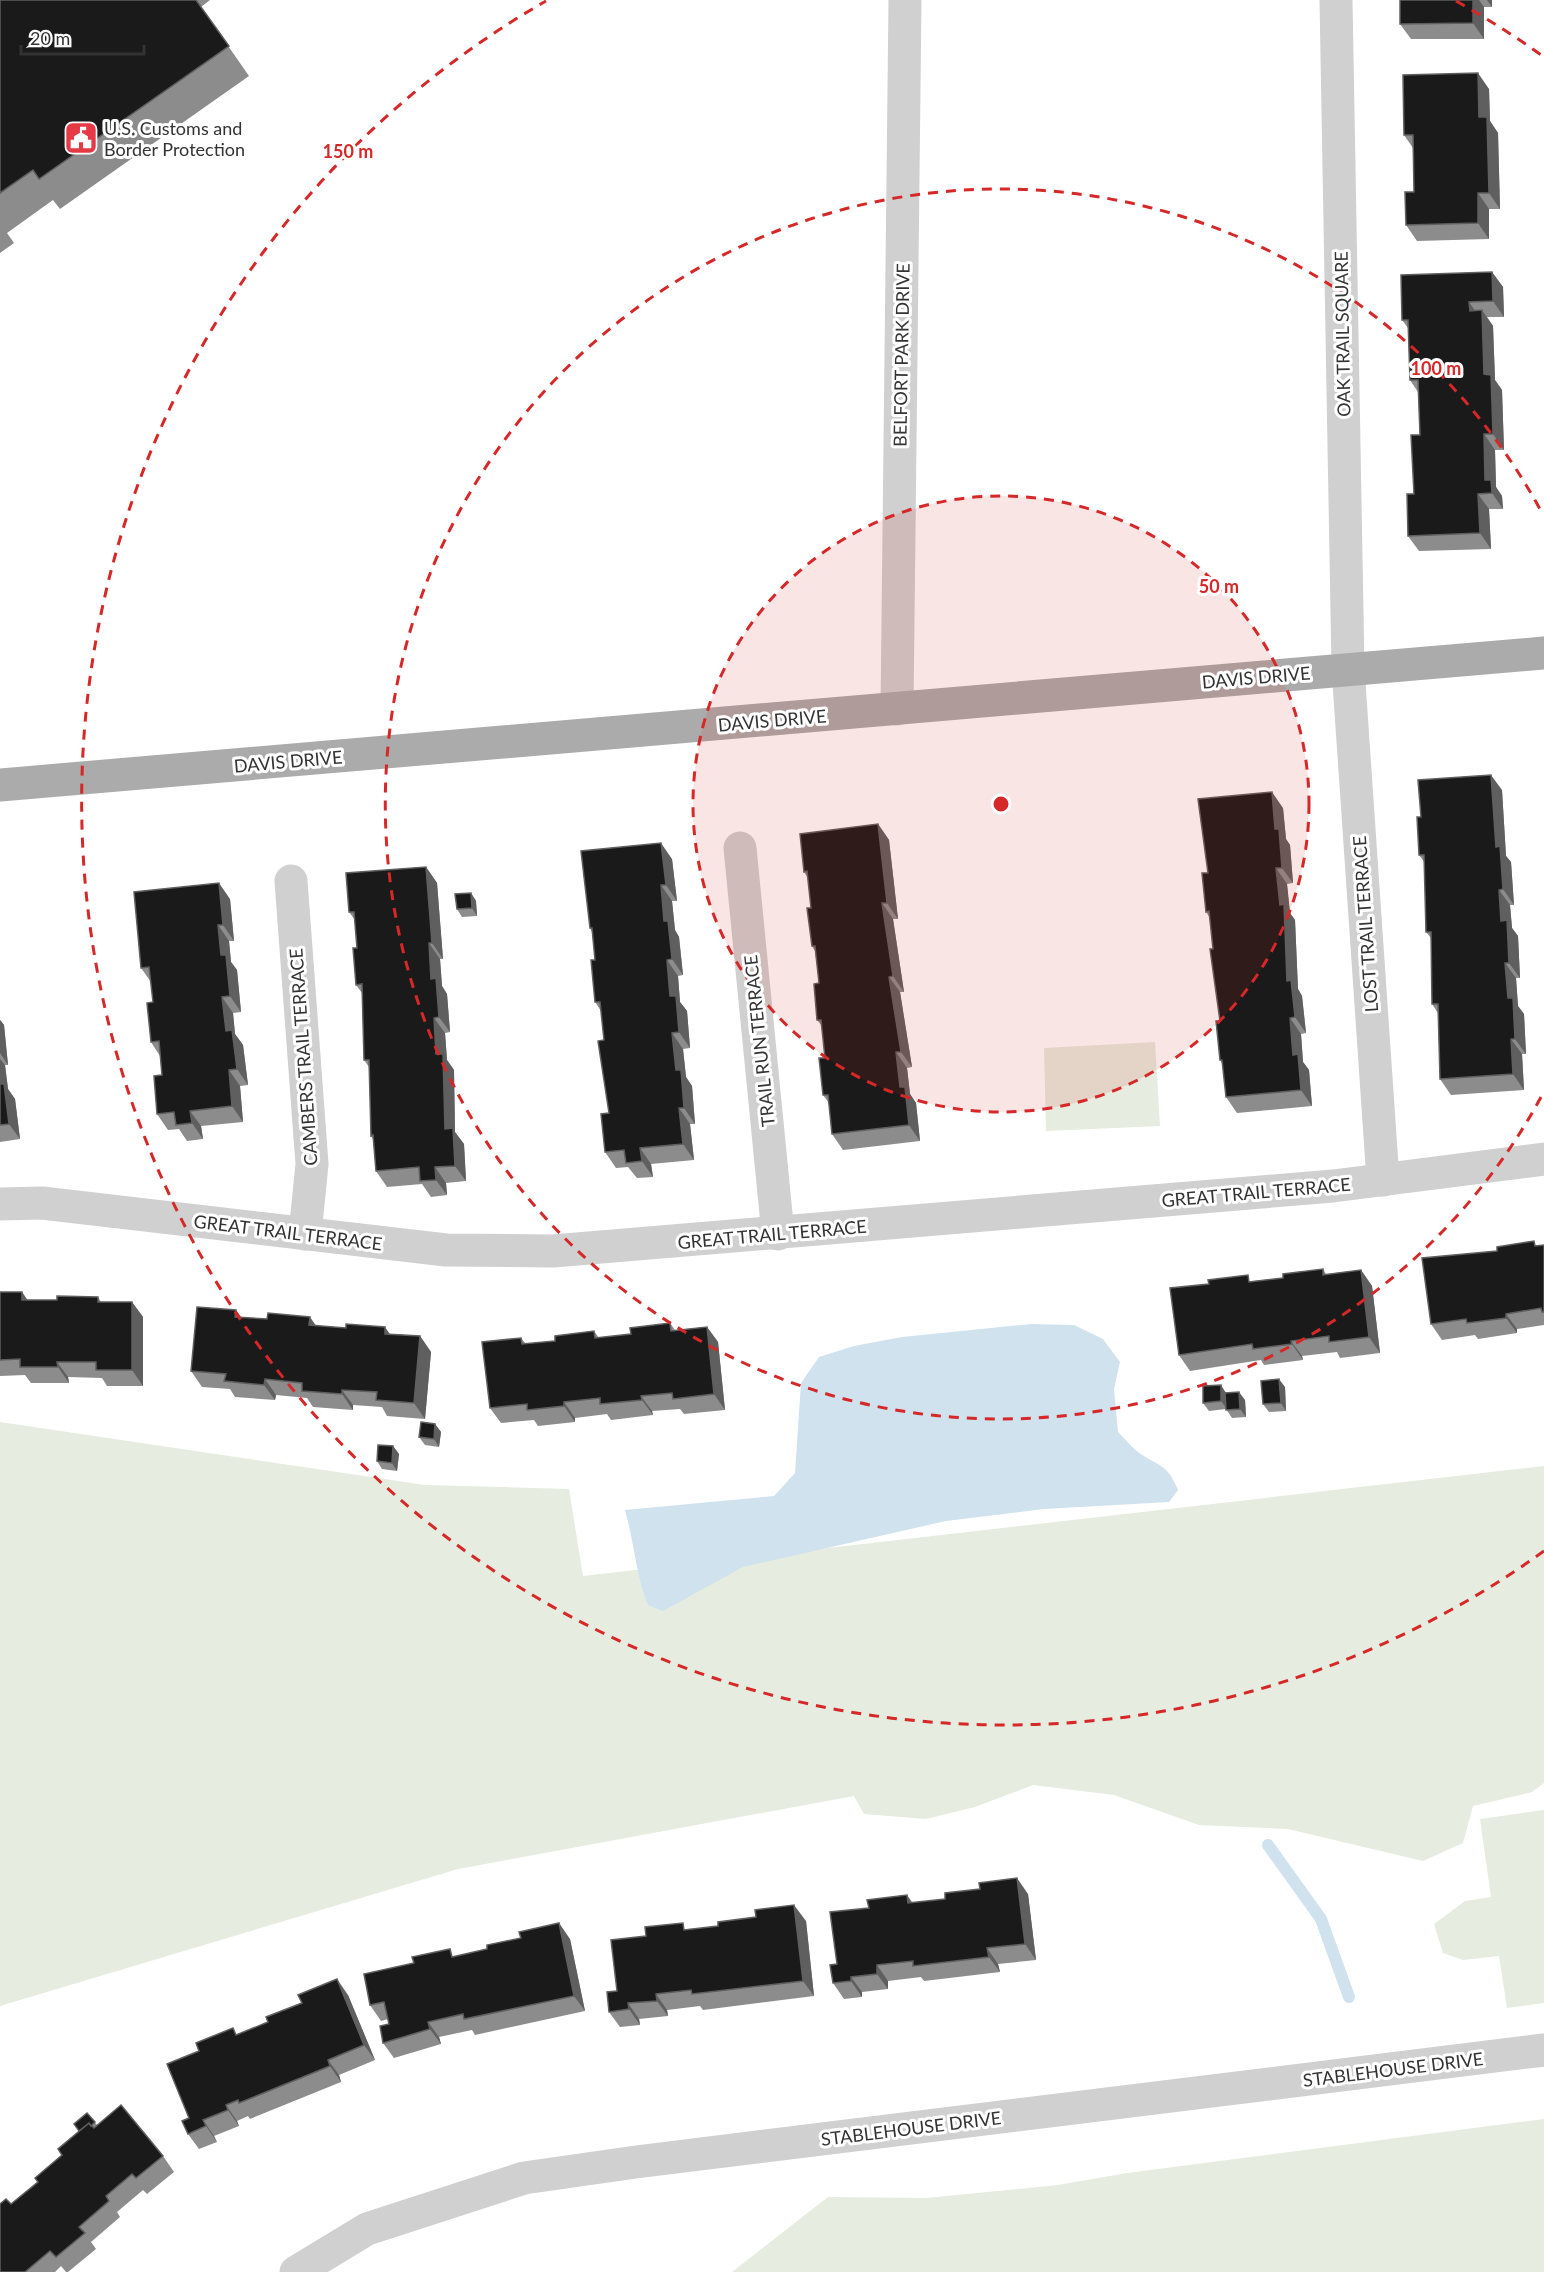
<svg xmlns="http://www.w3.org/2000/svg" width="1544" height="2272" viewBox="0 0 1544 2272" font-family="Lato,sans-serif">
  <rect width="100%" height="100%" fill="#fff"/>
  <g fill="#e6ecdf">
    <polygon points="1155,1042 1160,1126 1046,1131 1044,1048"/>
    <polygon points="0,1422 425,1485 569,1489 583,1576 1544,1466 1544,1783 1532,1792 1473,1806 1463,1843 1423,1861 1288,1829 1199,1825 1114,1795 1033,1785 975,1807 926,1819 864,1814 854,1796 458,1869 0,2006"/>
    <polygon points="1544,1810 1544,2003 1507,2008 1499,1956 1463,1960 1443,1953 1434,1924 1465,1901 1491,1897 1480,1819"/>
    <polygon points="1544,2119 1544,2272 732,2272 828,2197 926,2198 1058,2185 1127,2173"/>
  </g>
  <path fill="#cfe2ee" d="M1031,1324L1074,1325L1103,1339L1120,1362L1114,1389L1118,1432C1125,1439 1133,1449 1142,1455C1162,1467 1168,1466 1178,1490L1169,1502L1044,1509L946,1521L743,1567L663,1611L648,1605C636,1575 634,1542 625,1510L774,1496L795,1473L801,1383L819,1357L854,1346L902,1337Z"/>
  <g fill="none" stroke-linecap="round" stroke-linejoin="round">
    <polyline stroke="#cfe2ee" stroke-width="12" points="1268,1845 1321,1919 1349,1997"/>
    <g stroke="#d0d0d0" stroke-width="33">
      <polyline points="1336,0 1348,668 1383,1180"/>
      <polyline points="897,709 905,0"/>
      <polyline points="740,848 778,1234"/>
      <polyline points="291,881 312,1164 305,1234"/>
      <polyline points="0,1204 42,1203 446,1250 553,1251 1333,1186 1544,1159"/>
      <polyline points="296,2272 367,2229 524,2178 636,2162 1544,2050"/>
    </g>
    <polyline stroke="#ababab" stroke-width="33" points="0,785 1544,653"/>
  </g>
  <g fill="#8c8c8c">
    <polygon points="0,0 210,0 201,7 249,76 60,209 53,200 7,233 14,243 0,253"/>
    <polygon points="1400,0 1492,0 1492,7 1484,7 1484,39 1411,39 1400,24"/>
    <polygon points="1489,89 1490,121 1498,133 1500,209 1489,209 1489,239 1417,241 1406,225 1414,192 1413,148 1404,135"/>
    <polygon points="1492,272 1503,287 1504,317 1487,317 1493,326 1495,380 1502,390 1504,450 1495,450 1496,487 1502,496 1503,509 1489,509 1491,549 1419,551 1408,536 1420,435 1418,392 1410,380 1408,328 1402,320"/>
    <polygon points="1502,790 1506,856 1511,862 1514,905 1510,905 1512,928 1518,936 1520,978 1516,978 1518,1006 1524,1014 1526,1054 1522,1054 1524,1090 1451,1095 1440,1079 1438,1013 1432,1004 1431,938 1426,932 1425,863 1419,855 1421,817"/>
    <polygon points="1283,808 1286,839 1290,845 1293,883 1287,884 1290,913 1295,920 1298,989 1302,996 1306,1033 1301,1034 1303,1062 1309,1070 1312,1106 1237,1113 1226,1097 1223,1065 1220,1060 1220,1021 1210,918 1206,912 1208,873"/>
    <polygon points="878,824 889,840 898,919 893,919 904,992 900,992 912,1067 907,1068 910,1094 916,1103 920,1141 843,1150 832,1134 829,1103 823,1095 825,1058 822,1026 817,1020 819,983 815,951 812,946 811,908 808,878 804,872"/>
    <polygon points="672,859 677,901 672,901 675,930 679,937 683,975 678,976 680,1002 687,1011 690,1048 683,1049 686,1077 692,1086 695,1124 690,1124 694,1160 651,1164 653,1177 637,1178 628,1167 616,1168 605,1152 609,1113 604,1040 601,1011 595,1002 595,960 592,932 590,928"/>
    <polygon points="426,867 437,883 443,959 440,959 442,986 447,994 450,1032 445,1033 447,1060 454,1070 455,1132 464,1144 466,1181 446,1183 447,1195 431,1197 422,1184 387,1187 376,1171 373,1139 371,1136 369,1067 364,1060 362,993 356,985 357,948 355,920 349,912"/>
    <polygon points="471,893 476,901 477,916 462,917 457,909"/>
    <polygon points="230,899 234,941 229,941 231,962 237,970 241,1012 233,1013 235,1034 243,1045 248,1085 240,1086 243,1122 201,1126 203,1139 187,1141 179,1129 168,1130 157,1114 162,1075 160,1056 151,1042 153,1002 151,982 141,968"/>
    <polygon points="0,1020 4,1025 8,1065 5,1065 8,1089 15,1099 20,1139 0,1142"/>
    <polygon points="1544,1245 1544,1325 1517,1329 1517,1333 1478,1339 1475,1335 1442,1340 1431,1324 1497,1251"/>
    <polygon points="1323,1269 1326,1274 1361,1270 1372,1286 1380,1353 1340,1358 1337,1352 1302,1356 1303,1360 1264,1365 1261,1360 1190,1371 1179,1355 1253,1281 1283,1278"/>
    <polygon points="0,1292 22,1292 27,1300 57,1300 98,1297 101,1302 132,1302 143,1317 143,1386 107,1386 102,1378 68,1377 69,1383 31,1383 25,1375 0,1376"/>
    <polygon points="241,1317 390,1334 420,1336 431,1352 425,1419 387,1416 382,1407 353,1405 353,1410 313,1407 307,1398 276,1395 275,1400 235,1397 230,1389 202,1387 191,1371"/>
    <polygon points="670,1323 675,1330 707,1327 718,1342 725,1410 684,1414 680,1409 652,1411 653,1415 611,1420 607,1414 575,1418 575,1422 538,1426 534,1420 501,1423 490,1408 521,1338 526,1344 555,1341 594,1331 599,1338 631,1334"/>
    <polygon points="1285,1387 1286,1411 1269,1412 1263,1404"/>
    <polygon points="1226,1393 1245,1400 1246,1417 1232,1418 1226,1409 1209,1411 1203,1403"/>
    <polygon points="435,1424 441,1432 439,1447 425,1445 419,1437"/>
    <polygon points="393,1446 399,1454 397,1471 382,1469 377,1461"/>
    <polygon points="1028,1894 1036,1960 998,1964 1000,1972 924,1981 921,1977 888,1981 888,1989 862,1992 862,1997 844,1999 833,1983 837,1964 913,1903"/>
    <polygon points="806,1921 814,1996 703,2010 700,2006 667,2010 668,2016 639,2019 640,2025 620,2027 609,2012 617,1991 646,1936 688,1929"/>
    <polygon points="570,1939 585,2011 475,2035 472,2030 439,2037 441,2044 394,2058 383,2043 389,2024 388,2019 381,2021 370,2005 455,1956"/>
    <polygon points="348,1995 375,2060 339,2075 341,2082 250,2119 248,2116 237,2121 239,2126 214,2136 217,2142 199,2149 188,2134 189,2118 238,2034"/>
    <polygon points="87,2113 97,2125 163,2156 174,2172 147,2194 143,2190 117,2212 120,2217 91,2242 96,2249 68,2272 66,2272 61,2266 55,2272 0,2272 11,2204 37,2182 62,2155 79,2131 74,2124"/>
  </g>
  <g fill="#5f5f5f">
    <polygon points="1473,0 1479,0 1484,7 1484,39 1473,23"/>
    <polygon points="1487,0 1492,0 1492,7"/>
    <polygon points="1478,73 1489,89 1490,121 1498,133 1500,209 1489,193 1479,117"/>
    <polygon points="1478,193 1489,209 1489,239 1478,223"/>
    <polygon points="1492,272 1503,287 1504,317 1493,301"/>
    <polygon points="1469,302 1480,318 1470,311"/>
    <polygon points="1482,310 1493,326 1495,380 1502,390 1504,450 1493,434 1484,374"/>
    <polygon points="1484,434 1495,450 1496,487 1502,496 1503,509 1492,493 1485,480"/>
    <polygon points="1478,494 1489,509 1491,549 1480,533"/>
    <polygon points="1491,775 1502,790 1506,856 1511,862 1514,905 1503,889 1496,847"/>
    <polygon points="1272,792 1283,808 1286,839 1290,845 1293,883 1282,868 1275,829"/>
    <polygon points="878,824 889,840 898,919 887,903"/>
    <polygon points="661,843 672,859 677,901 666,885"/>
    <polygon points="426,867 437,883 443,959 432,943"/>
    <polygon points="1276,868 1287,884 1290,913 1295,920 1298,989 1302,996 1306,1033 1295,1017 1287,981"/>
    <polygon points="219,883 230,899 234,941 223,925"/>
    <polygon points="661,885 672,901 675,930 679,937 683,975 672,959 664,921"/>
    <polygon points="1499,890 1510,905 1512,928 1518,936 1520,978 1509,963 1501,921"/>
    <polygon points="471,893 476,901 477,916 472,908"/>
    <polygon points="882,903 893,919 904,992 893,976"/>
    <polygon points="218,925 229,941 231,962 237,970 241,1012 230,996 221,955"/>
    <polygon points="429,943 440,959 442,986 447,994 450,1032 439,1017 431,979"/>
    <polygon points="667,960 678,976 680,1002 687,1011 690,1048 679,1032 670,996"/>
    <polygon points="1505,963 1516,978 1518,1006 1524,1014 1526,1054 1515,1039 1508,998"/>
    <polygon points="889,977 900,992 912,1067 901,1052"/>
    <polygon points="222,997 233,1013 235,1034 243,1045 248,1085 237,1069 226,1031"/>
    <polygon points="434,1018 445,1033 447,1060 454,1070 455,1132 464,1144 466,1181 455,1166 445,1129 436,1054"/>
    <polygon points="1290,1018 1301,1034 1303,1062 1309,1070 1312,1106 1301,1090 1293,1055"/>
    <polygon points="0,1020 4,1025 8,1065 0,1053"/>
    <polygon points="672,1033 683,1049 686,1077 692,1086 695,1124 684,1108 676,1070"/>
    <polygon points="1511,1039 1522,1054 1524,1090 1513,1074"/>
    <polygon points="896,1052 907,1068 910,1094 916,1103 920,1141 909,1125 900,1087"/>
    <polygon points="0,1059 5,1065 8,1089 15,1099 20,1139 9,1124 0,1087"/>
    <polygon points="229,1070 240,1086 243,1122 232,1106"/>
    <polygon points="679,1108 690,1124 694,1160 683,1144"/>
    <polygon points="190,1111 201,1126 203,1139 192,1123"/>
    <polygon points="640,1148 651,1164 653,1177 642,1161"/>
    <polygon points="435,1167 446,1183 447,1195 436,1180"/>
    <polygon points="1361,1270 1372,1286 1380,1353 1369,1337"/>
    <polygon points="22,1292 33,1308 22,1300"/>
    <polygon points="132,1302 143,1317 143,1386 132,1370"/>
    <polygon points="236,1310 247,1325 235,1317"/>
    <polygon points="1506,1314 1517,1329 1517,1333 1506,1318"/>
    <polygon points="310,1317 321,1333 309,1325"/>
    <polygon points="385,1327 396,1343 385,1334"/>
    <polygon points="707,1327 718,1342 725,1410 714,1394"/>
    <polygon points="420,1336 431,1352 425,1419 414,1403"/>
    <polygon points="1291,1341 1302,1356 1303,1360 1292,1344"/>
    <polygon points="57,1362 68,1377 69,1383 58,1367"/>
    <polygon points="265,1379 276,1395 275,1400 264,1385"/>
    <polygon points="1279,1379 1285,1387 1286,1411 1281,1403"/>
    <polygon points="1221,1385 1226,1393 1227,1409 1221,1401"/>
    <polygon points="342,1390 353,1405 353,1410 342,1394"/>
    <polygon points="1239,1392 1245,1400 1246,1417 1240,1409"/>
    <polygon points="641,1396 652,1411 653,1415 642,1400"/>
    <polygon points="564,1402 575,1418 575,1422 564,1406"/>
    <polygon points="435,1424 441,1432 439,1447 434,1439"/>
    <polygon points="393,1446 399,1454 397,1471 392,1463"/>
    <polygon points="1017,1878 1028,1894 1036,1960 1025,1944"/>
    <polygon points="907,1895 918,1911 908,1903"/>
    <polygon points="794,1905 806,1921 814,1996 803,1981"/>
    <polygon points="559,1923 570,1939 585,2011 574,1996"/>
    <polygon points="987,1948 998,1964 1000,1972 989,1957"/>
    <polygon points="877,1965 888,1981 888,1989 877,1974"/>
    <polygon points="851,1977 862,1992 862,1997 851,1981"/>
    <polygon points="337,1979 348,1995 375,2060 364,2045"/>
    <polygon points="656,1994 667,2010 668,2016 657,2001"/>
    <polygon points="628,2003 639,2019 640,2025 629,2009"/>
    <polygon points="428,2022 439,2037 441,2044 430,2029"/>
    <polygon points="328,2060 339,2075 341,2082 330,2066"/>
    <polygon points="226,2105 237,2121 239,2126 228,2110"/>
    <polygon points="203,2120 214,2136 217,2142 206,2126"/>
  </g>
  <g fill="#1a1a1a" stroke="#5f5f5f" stroke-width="1.5">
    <polygon points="0,0 196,0 229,46 39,179 33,170 0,193"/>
    <polygon points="1400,0 1473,0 1473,23 1400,24"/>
    <polygon points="1478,73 1479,117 1487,117 1489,193 1478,193 1478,223 1406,225 1405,192 1414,192 1413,135 1404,135 1403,75"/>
    <polygon points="1492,272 1493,301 1469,302 1470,311 1482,310 1484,374 1491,375 1493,434 1484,434 1485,480 1491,480 1492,493 1478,494 1480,533 1408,536 1407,494 1414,494 1411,435 1420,435 1418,380 1410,380 1408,320 1402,320 1401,275"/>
    <polygon points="1491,775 1496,847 1500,846 1503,889 1499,890 1501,921 1507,920 1509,963 1505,963 1508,998 1513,998 1515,1039 1511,1039 1513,1074 1440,1079 1438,1004 1432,1004 1431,932 1426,932 1424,855 1419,855 1417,817 1421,817 1418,780"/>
    <polygon points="1272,792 1275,829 1279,829 1282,868 1276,868 1280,905 1284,904 1287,981 1291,980 1295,1017 1290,1018 1293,1055 1298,1054 1301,1090 1226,1097 1222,1060 1220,1060 1216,1021 1220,1021 1210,949 1213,949 1209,911 1206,912 1202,873 1208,873 1198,799"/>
    <polygon points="878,824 887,903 882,903 893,976 889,977 901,1052 896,1052 900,1087 905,1087 909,1125 832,1134 828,1095 823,1095 819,1058 825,1058 821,1020 817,1020 814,984 819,983 815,946 812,946 807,908 811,908 807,871 804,872 800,834"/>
    <polygon points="661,843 666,885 661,885 664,921 668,921 672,959 667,960 670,996 676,996 679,1032 672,1033 676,1070 681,1070 684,1108 679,1108 683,1144 640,1148 642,1161 626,1163 624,1150 605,1152 601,1114 609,1113 598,1041 604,1040 600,1002 595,1002 591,960 595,960 592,928 590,928 581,851"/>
    <polygon points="426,867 432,943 429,943 431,979 436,978 439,1017 434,1018 436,1054 443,1054 445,1129 453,1128 455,1166 435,1167 436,1180 420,1181 419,1167 376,1171 373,1135 371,1136 369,1060 364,1060 362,984 356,985 353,948 357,948 354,912 349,912 346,873"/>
    <polygon points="219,883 223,925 218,925 221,955 226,955 230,996 222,997 226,1031 232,1030 237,1069 229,1070 232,1106 190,1111 192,1123 176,1125 174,1112 157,1114 154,1076 162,1075 159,1041 151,1042 147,1003 153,1002 149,967 141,968 134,892"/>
    <polygon points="471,893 472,908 457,909 455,894"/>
    <polygon points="0,1084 4,1084 9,1124 0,1125"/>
    <polygon points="1534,1241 1535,1246 1544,1245 1544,1312 1542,1312 1541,1308 1506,1314 1506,1318 1467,1323 1466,1319 1431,1324 1422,1258 1497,1251 1497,1247"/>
    <polygon points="1323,1269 1323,1275 1361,1270 1369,1337 1329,1342 1329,1336 1291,1341 1292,1344 1253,1349 1252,1344 1179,1355 1170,1288 1209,1284 1208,1280 1248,1275 1249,1282 1283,1278 1283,1274"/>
    <polygon points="0,1292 22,1292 22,1300 57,1300 57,1296 98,1297 98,1302 132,1302 132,1370 96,1370 96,1362 57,1362 58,1367 20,1367 20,1359 0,1360"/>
    <polygon points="197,1307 236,1310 235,1317 267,1319 268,1313 310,1317 309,1325 346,1328 346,1324 385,1327 385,1334 420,1336 414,1403 376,1400 377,1392 342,1390 342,1394 302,1391 302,1383 265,1379 264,1385 224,1381 226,1374 191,1371"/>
    <polygon points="670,1323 671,1331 707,1327 714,1394 673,1399 672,1393 641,1396 642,1400 600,1404 600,1398 564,1402 564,1406 527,1410 527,1404 490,1408 482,1342 521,1338 522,1344 555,1341 555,1336 594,1331 595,1338 631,1334 630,1328"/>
    <polygon points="1279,1379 1281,1403 1263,1404 1261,1381"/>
    <polygon points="1221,1385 1221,1401 1203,1403 1203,1386"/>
    <polygon points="1239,1392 1240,1409 1226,1410 1225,1393"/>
    <polygon points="421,1422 435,1424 434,1439 419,1437"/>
    <polygon points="378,1445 393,1446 392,1463 377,1461"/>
    <polygon points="1017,1878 1025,1944 987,1948 989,1957 913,1966 913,1961 877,1965 877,1974 851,1977 851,1981 833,1983 830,1965 837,1964 830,1912 869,1908 867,1900 907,1895 908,1903 945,1899 945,1893 980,1889 979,1883"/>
    <polygon points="794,1905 803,1981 692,1994 691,1990 656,1994 657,2001 628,2003 629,2009 609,2012 607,1992 617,1991 611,1940 646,1936 645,1927 683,1923 684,1930 718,1926 718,1922 756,1917 755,1910"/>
    <polygon points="559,1923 574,1996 464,2019 463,2014 428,2022 430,2029 383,2043 380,2026 389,2024 384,2002 370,2005 364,1974 414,1963 412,1957 450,1949 452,1957 487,1949 487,1945 521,1938 519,1932"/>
    <polygon points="337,1979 364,2045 328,2060 330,2066 239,2103 238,2100 226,2105 228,2110 203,2120 206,2126 188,2134 182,2121 189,2118 167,2064 199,2051 196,2043 233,2028 236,2035 268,2022 266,2017 302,2003 298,1995"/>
    <polygon points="121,2105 163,2156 136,2178 132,2174 106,2196 109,2201 79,2227 85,2233 56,2257 50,2251 25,2272 0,2272 0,2204 6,2199 11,2204 38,2182 35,2178 62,2155 58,2149 89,2123 94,2128"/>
    <polygon points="87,2113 95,2122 91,2126 89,2123 79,2131 74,2124"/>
  </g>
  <circle cx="1001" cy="804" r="308" fill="#d62828" fill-opacity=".12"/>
  <g fill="none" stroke="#d62828" stroke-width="3" stroke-dasharray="10 8">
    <circle cx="1001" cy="804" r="308"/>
    <path d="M1541 1097A615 615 0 1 1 1541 511"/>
    <path d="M1544 1551A923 923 0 1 1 546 1M1456 1A923 923 0 0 1 1544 57"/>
  </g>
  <defs>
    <symbol id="civic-square" viewBox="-11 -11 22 22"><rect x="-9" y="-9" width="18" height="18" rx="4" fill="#e63946" stroke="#fff"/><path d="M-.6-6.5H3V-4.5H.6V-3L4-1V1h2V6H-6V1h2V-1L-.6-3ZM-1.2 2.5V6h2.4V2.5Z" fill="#fff"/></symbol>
  </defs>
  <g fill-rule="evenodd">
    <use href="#civic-square" x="62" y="119" width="38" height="38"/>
  </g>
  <g text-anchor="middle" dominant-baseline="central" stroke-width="6" stroke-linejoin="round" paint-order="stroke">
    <g font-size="18" fill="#333" stroke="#fff" text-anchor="start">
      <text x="104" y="128">U.S. Customs and<tspan x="104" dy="21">Border Protection</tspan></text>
    </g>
    <g font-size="18" fill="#333" stroke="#fff">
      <text transform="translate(1342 334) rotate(-91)">OAK TRAIL SQUARE</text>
      <text transform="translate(901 355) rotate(-89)">BELFORT PARK DRIVE</text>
      <text transform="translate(1256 677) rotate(-5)">DAVIS DRIVE</text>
      <text transform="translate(772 720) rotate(-5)">DAVIS DRIVE</text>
      <text transform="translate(288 761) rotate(-5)">DAVIS DRIVE</text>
      <text transform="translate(1365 924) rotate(-94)">LOST TRAIL TERRACE</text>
      <text transform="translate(759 1041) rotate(-96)">TRAIL RUN TERRACE</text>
      <text transform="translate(303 1057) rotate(-94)">CAMBERS TRAIL TERRACE</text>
      <text transform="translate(1256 1192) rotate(-5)">GREAT TRAIL TERRACE</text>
      <text transform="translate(288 1232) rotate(7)">GREAT TRAIL TERRACE</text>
      <text transform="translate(772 1234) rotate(-5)">GREAT TRAIL TERRACE</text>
      <text transform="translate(1393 2069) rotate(-7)">STABLEHOUSE DRIVE</text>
      <text transform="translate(911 2128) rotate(-7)">STABLEHOUSE DRIVE</text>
    </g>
  </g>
  <circle cx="1001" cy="804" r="9" fill="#d62828" stroke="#fff" stroke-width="3"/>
  <g font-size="18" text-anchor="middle" font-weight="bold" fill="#d62828" stroke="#fff" stroke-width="6" stroke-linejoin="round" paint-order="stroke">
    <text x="348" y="158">150 m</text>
    <text x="1436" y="375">100 m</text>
    <text x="1219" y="593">50 m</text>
  </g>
  <path d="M21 45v9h123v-9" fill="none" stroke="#333333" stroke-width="3"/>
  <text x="30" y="45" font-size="18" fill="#333333" stroke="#ffffff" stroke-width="4.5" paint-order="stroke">20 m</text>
</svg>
